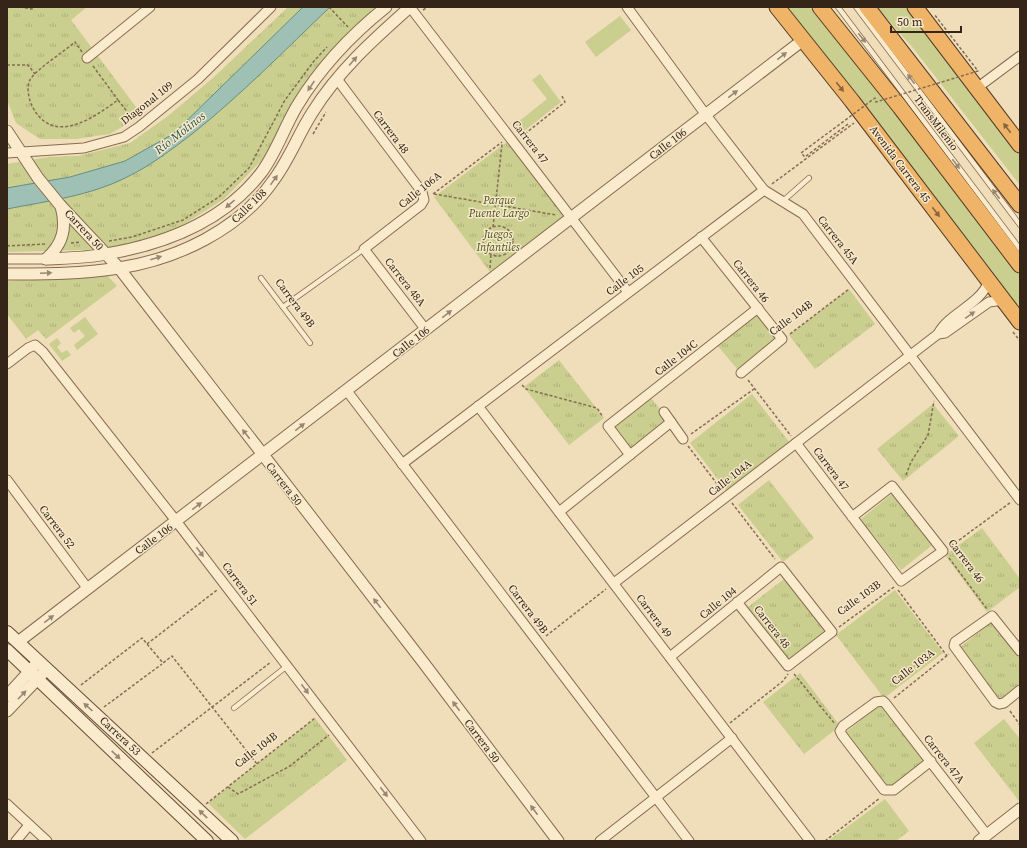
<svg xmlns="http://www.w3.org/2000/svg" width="1027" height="848" viewBox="0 0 1027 848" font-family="'Source Serif 4',serif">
  <defs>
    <pattern id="park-tufts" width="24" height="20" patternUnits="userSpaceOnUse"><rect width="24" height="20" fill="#cace8e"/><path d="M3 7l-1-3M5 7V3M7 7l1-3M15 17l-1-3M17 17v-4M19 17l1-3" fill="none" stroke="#aeb17a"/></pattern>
  </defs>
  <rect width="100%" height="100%" fill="#f0ddba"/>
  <g fill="#cace8e">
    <polygon points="782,7 809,7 898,114 1020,276 1020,317"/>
    <polygon points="877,7 908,7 1020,151 1020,185 913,48"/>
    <polygon points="620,16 631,30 596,57 585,42"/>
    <polygon points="540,74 561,102 519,135 513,126 547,99 532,80"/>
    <polygon points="85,317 98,334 77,350 74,345 85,336 79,329 74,333 70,328"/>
    <polygon points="57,338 61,343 57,347 62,353 67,350 71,355 62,361 49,344"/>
  </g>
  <g fill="url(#park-tufts)">
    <polygon points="7,7 87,7 71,20 142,115 110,134 76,139 40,139 16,123 7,100"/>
    <polygon points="288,7 375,7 346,38 266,156 224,199 175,230 110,249 7,252 7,164 49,157 78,156 130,143 168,116 214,77"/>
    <polygon points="508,141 564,216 490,272 434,197"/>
    <polygon points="107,275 117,286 46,339 38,330 26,339 7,314 7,281"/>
    <polygon points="849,289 875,324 815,369 789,335"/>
    <polygon points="755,314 775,339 738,370 717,345"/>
    <polygon points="559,360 604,418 569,445 524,387"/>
    <polygon points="752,394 790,443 727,491 690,443"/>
    <polygon points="651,398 670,421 633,452 613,428"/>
    <polygon points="933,404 959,436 903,481 877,449"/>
    <polygon points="769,480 814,538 783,562 738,505"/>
    <polygon points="894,492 935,543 901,570 860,520"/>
    <polygon points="982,528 1020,579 1020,587 987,612 945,555"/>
    <polygon points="784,579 825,631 789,659 748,607"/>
    <polygon points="895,590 943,653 884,698 836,635"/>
    <polygon points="993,621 1020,657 1020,683 998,701 958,649"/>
    <polygon points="800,673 840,726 804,754 763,702"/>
    <polygon points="881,704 926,761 890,789 846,732"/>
    <polygon points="315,718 347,760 245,839 208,803"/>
    <polygon points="1004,719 1020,739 1019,801 974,743"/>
    <polygon points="885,799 909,831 896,841 828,841"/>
  </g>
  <path fill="#9fc0b4" stroke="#668d82" d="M303,7H330C285,50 241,95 192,134C171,150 150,166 127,177C90,196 47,201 7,209V188L70,177L125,161L173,134Z"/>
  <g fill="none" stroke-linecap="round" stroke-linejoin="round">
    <defs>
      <g id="service">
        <polyline points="838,7 1020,249"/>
        <polyline points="856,7 1020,225"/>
        <polyline points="783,201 809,178"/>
        <polyline points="261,278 310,343"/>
        <polyline points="283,307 364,249"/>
        <polyline points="234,708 287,666"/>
      </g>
      <g id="minor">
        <polyline points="410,7 628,292"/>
        <polyline points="627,7 706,115 764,190 803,214 1020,500"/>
        <polyline points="87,58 150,7"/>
        <polyline points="337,79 422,192 424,200 421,205 364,249 426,330"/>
        <polyline points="977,88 1020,56"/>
        <polyline points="7,153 84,148 124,137 139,127 198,79 271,7"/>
        <polyline points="701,237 782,339 741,373"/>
        <polyline points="7,259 46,259"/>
        <polyline points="938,334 945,333 989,302 1004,300"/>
        <polyline points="7,364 28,348 35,345 43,352 173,517 421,841"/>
        <polyline points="347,391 689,841"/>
        <polyline points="478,406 810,841"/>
        <polyline points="664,412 683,439"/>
        <polyline points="796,443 901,581 943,551 892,486 852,517"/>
        <polyline points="630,455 608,426 758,308"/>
        <polyline points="402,464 764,190"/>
        <polyline points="7,480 88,589"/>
        <polyline points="559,512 671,422"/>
        <path d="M614,583L938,334C950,312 980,305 989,281"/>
        <polyline points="1020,651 992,616 955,642 954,646 995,702 999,704 1004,703 1020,690"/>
        <polyline points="670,657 781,567 832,632 788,666 737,602"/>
        <polyline points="931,761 894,790 884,790 842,735 840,731 843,726 876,702 883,701 886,704 987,835"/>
        <polyline points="7,804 47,841"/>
        <polyline points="16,841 29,825"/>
        <polyline points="600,841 732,738"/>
      </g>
      <g id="tertiary">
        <polyline points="7,131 38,178 60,205 119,268 423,662 558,841"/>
        <path d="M46,259C66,258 87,258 106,254C165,244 223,222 261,173C276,153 284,128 297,106C320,68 351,35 386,7"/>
        <path d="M46,259C63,244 67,228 61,206"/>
        <path d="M7,274C44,274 83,274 119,268C177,259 239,230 273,181C289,160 298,135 312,113C338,71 374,39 410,7"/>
        <polyline points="18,642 803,40"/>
        <polyline points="7,696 38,662"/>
        <polyline points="7,711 46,670"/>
        <polyline points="979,841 1020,809"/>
      </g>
      <g id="secondary">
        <polyline points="7,632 232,841"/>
        <polyline points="7,650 207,841"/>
      </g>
      <g id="trunk">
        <polyline points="777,7 852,101 1020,322"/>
        <polyline points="820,7 900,107 1020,265"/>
        <polyline points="867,7 1020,205"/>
        <polyline points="915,7 1020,145"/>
      </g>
    </defs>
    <use href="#service" stroke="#876c53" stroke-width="6"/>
    <use href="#minor" stroke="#876c53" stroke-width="11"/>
    <use href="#tertiary" stroke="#876c53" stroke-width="13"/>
    <use href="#secondary" stroke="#684d37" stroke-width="14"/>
    <use href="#trunk" stroke="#543b29" stroke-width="17"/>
    <g stroke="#876c53" stroke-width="1.5" stroke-dasharray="3 2" stroke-linecap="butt">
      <polyline points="20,7 32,9 34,7"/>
      <polyline points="329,7 348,27"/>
      <polyline points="423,10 428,7"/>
      <path d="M82,52L75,42C65,51 35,70 30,80C26,86 29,100 32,106C53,147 93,118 118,100L133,119"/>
      <polyline points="7,65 28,65 35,74"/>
      <polyline points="93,66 118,100"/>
      <polyline points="313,134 326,112"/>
      <polyline points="521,137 565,102 562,96"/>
      <polyline points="772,184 854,123"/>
      <polyline points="433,194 502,142"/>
      <polyline points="434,194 556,215"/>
      <circle cx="498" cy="241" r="15"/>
      <polyline points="493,227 502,144"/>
      <polyline points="109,241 132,237 183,220 219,197 249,168 285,100 314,61 327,47"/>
      <polyline points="71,243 81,242"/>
      <polyline points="7,246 47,244"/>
      <polyline points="490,268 491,254"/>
      <polyline points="1013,332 1020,341"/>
      <polyline points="790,334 849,289"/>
      <polyline points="748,380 791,436"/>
      <polyline points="522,385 526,389 597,408 603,417"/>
      <polyline points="691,434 754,389"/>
      <polyline points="688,446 721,489"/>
      <polyline points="906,475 911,462 928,435 934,401"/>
      <polyline points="732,503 775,559"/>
      <polyline points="951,546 1011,502"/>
      <polyline points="949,558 987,609"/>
      <polyline points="898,590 947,656"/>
      <polyline points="839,627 894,587"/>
      <polyline points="546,636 606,589"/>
      <polyline points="147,644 217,590"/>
      <polyline points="794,674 835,724"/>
      <polyline points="81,685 142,638 163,663 172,656 257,764"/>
      <polyline points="894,698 949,654"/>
      <polyline points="104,707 162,664"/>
      <polyline points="1010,711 1020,725"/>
      <polyline points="730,723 783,681 788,674"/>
      <polyline points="152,753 271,662"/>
      <polyline points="228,787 238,794 290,766 329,735"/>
      <polyline points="206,804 315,718"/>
      <polyline points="825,841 880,798"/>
    </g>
    <use href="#service" stroke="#fbebcd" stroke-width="4.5"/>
    <use href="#minor" stroke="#fbebcd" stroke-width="9"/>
    <use href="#tertiary" stroke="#fbebcd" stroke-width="11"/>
    <use href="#secondary" stroke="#fbebcd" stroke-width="12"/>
    <use href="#trunk" stroke="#efb468" stroke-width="15"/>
    <polyline stroke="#876c53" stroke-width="1.5" stroke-dasharray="3 2" stroke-linecap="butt" points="848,124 805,157 801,153 875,98 876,102 978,71 934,14"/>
  </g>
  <defs><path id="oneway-solid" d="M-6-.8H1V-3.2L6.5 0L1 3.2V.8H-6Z"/></defs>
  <g fill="#988873">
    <use href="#oneway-solid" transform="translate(862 38) rotate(52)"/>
    <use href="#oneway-solid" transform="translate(782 56) rotate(-38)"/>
    <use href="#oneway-solid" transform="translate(353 61) rotate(-49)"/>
    <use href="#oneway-solid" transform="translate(911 79) rotate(-127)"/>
    <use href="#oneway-solid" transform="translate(311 86) rotate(124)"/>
    <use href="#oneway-solid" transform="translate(733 94) rotate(-38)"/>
    <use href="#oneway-solid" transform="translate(956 164) rotate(53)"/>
    <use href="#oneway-solid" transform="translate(274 180) rotate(-54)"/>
    <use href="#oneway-solid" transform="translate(996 194) rotate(-127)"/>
    <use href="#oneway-solid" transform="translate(230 204) rotate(139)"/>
    <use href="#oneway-solid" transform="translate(156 258) rotate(-17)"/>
    <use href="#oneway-solid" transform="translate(46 273) rotate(-3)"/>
    <use href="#oneway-solid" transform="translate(447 314) rotate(-38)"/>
    <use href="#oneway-solid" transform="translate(970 315) rotate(-35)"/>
    <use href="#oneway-solid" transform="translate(300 427) rotate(-38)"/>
    <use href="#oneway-solid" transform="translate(246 434) rotate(-128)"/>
    <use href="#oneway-solid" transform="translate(197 506) rotate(-37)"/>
    <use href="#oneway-solid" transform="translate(200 552) rotate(53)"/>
    <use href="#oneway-solid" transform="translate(377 603) rotate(-128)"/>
    <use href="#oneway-solid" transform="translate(49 619) rotate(-37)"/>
    <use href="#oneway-solid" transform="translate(305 689) rotate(53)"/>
    <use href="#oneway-solid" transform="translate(22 695) rotate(-46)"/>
    <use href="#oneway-solid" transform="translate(456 706) rotate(-127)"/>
    <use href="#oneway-solid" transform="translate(88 707) rotate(-138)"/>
    <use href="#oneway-solid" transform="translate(116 755) rotate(44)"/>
    <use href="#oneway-solid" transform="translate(384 792) rotate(53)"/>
    <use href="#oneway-solid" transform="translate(534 810) rotate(-127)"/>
    <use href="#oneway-solid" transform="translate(203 814) rotate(-136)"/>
  </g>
  <g fill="#89653d">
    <use href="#oneway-solid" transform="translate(840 87) rotate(52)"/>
    <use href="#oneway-solid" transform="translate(1007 128) rotate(-127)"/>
    <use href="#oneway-solid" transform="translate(936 212) rotate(53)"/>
  </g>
  <g text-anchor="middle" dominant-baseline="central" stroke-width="3" stroke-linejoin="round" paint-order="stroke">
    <g font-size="11" fill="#352519" stroke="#f7e8c9">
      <text transform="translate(147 103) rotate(-38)">Diagonal 109</text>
      <text transform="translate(936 123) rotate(53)">TransMilenio</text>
      <text transform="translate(391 132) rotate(53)">Carrera 48</text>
      <text transform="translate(530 142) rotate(52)">Carrera 47</text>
      <text transform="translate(668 144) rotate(-38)">Calle 106</text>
      <text transform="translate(900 164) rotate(53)">Avenida Carrera 45</text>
      <text transform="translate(420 190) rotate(-39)">Calle 106A</text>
      <text transform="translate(249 206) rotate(-44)">Calle 108</text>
      <text transform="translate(84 230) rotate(47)">Carrera 50</text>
      <text transform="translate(838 240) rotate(52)">Carrera 45A</text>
      <text transform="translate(625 280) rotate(-37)">Calle 105</text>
      <text transform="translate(751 281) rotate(52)">Carrera 46</text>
      <text transform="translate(405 282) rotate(52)">Carrera 48A</text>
      <text transform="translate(295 303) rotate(53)">Carrera 49B</text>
      <text transform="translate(791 318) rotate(-37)">Calle 104B</text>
      <text transform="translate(411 342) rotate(-38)">Calle 106</text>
      <text transform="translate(676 358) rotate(-38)">Calle 104C</text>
      <text transform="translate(831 469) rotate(53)">Carrera 47</text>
      <text transform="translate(730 478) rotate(-38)">Calle 104A</text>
      <text transform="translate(284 484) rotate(52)">Carrera 50</text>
      <text transform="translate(57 527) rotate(53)">Carrera 52</text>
      <text transform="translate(154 539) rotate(-37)">Calle 106</text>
      <text transform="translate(966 561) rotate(53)">Carrera 46</text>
      <text transform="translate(240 584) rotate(53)">Carrera 51</text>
      <text transform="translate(859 598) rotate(-36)">Calle 103B</text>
      <text transform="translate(718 603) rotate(-39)">Calle 104</text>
      <text transform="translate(528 609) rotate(53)">Carrera 49B</text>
      <text transform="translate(654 616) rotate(53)">Carrera 49</text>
      <text transform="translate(772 627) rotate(52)">Carrera 48</text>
      <text transform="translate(913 667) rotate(-38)">Calle 103A</text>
      <text transform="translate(120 736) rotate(43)">Carrera 53</text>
      <text transform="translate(482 741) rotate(53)">Carrera 50</text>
      <text transform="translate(256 750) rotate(-38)">Calle 104B</text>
      <text transform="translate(944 759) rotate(52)">Carrera 47A</text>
    </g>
    <g font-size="11" font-style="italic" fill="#48531f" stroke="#f7e8c9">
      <text x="499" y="200">Parque<tspan x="499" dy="13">Puente Largo</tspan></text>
      <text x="498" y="234">Juegos<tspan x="498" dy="13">Infantiles</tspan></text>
    </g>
    <g font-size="12" font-style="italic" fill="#285651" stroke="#f7e8c9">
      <text transform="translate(180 133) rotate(-38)">Río Molinos</text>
    </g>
  </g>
  <rect width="1027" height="848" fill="none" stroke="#352519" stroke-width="16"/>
  <path d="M891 26v6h70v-6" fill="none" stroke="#352519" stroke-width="2"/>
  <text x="897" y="26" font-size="12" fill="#352519" stroke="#f7e8c9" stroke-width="3" paint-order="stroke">50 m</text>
</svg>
